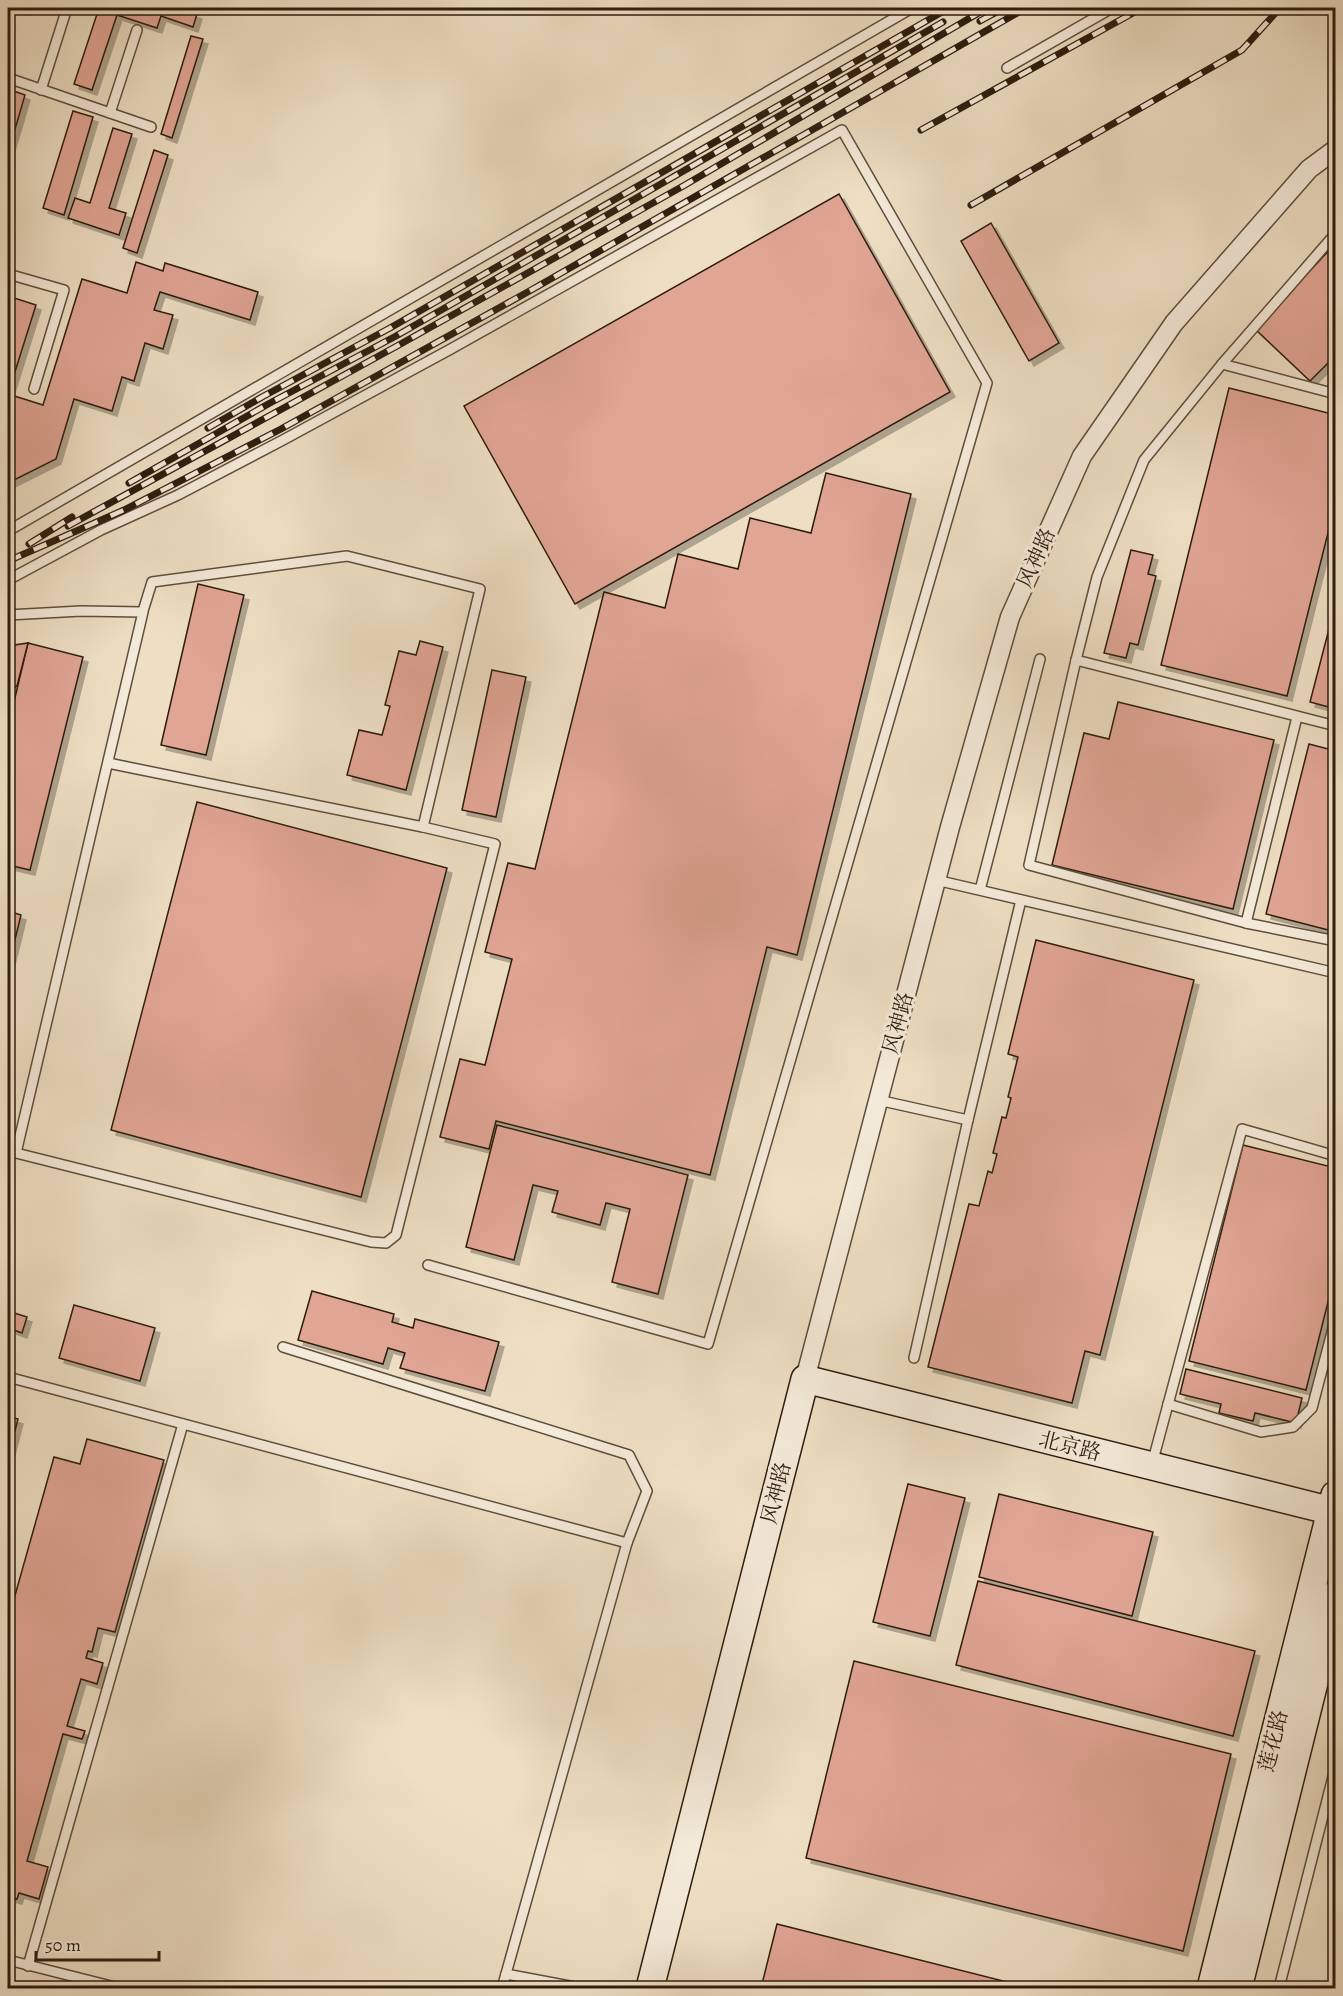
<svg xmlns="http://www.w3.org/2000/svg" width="1343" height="1996" viewBox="0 0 1343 1996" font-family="Alegreya,'Noto Serif SC',serif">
  <defs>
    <filter id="shadow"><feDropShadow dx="5" dy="5" stdDeviation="0" flood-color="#0004"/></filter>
  </defs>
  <rect width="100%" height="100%" fill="#eedfc4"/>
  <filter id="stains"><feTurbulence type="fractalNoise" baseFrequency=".00333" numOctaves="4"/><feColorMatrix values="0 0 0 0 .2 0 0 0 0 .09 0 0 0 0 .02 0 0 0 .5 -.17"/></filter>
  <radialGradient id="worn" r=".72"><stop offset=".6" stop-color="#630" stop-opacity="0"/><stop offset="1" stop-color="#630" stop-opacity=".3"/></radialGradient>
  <g fill="#e1a594" stroke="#2d1d0f" stroke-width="1.5" filter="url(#shadow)">
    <polygon points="99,8 178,8 197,14 193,27 161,16 157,28 117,15 92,90 74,84"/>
    <polygon points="191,36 203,39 172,138 161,134"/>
    <polygon points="8,89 25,95 8,153"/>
    <polygon points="73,111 93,117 64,215 43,208"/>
    <polygon points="113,128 132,134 109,208 126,213 119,235 68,218 75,198 90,203"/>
    <polygon points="154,150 168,155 137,253 123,248"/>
    <polygon points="839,194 950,392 575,604 464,406"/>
    <polygon points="991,223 1059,343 1029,361 961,241"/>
    <polygon points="1336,243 1336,355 1310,381 1255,329"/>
    <polygon points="136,262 163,271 165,263 258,292 250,320 160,292 154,310 173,315 163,349 145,343 134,381 122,377 112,411 74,399 56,459 8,483 8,296 36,305 8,394 43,405 82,279 127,293"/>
    <polygon points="1229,388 1336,415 1336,501 1287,696 1161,665"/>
    <polygon points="826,473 911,494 797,955 767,947 710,1175 496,1121 489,1149 440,1137 460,1059 485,1065 512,959 485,952 508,863 535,869 604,592 665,608 678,554 738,569 750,518 811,533"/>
    <polygon points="1131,550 1153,555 1148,574 1156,576 1138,645 1130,643 1126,658 1104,653"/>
    <polygon points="198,584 244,595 206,755 161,745"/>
    <polygon points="1336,602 1336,709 1310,702"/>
    <polygon points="420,641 443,647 406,790 347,775 359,730 382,735 390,706 385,705 399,651 416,655"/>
    <polygon points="28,643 83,657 30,870 8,865 8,727"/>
    <polygon points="28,643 17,686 8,690 8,646"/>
    <polygon points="492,670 526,677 496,817 462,810"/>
    <polygon points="1118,702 1274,740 1233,909 1052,865 1084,733 1109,739"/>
    <polygon points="1309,744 1336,751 1336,932 1266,914"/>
    <polygon points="197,802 447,868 361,1197 111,1130"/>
    <polygon points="8,911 21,915 8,968"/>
    <polygon points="1036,940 1194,980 1100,1355 1085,1351 1072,1403 928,1367 969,1204 979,1206 988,1171 992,1173 997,1154 993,1153 1002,1117 1006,1118 1011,1098 1008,1097 1018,1057 1008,1054"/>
    <polygon points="497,1125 688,1175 658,1294 612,1282 630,1209 606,1203 600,1225 552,1212 558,1191 533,1185 514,1260 466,1247"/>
    <polygon points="1243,1145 1336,1168 1336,1270 1306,1390 1189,1361"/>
    <polygon points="312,1291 394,1314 392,1322 413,1328 415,1319 499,1342 485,1391 400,1368 405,1353 388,1348 383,1364 298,1340"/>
    <polygon points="74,1305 155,1328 140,1381 59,1358"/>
    <polygon points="8,1311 27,1317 22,1333 8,1328"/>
    <polygon points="1186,1369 1302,1398 1296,1423 1255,1413 1253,1421 1219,1413 1221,1404 1180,1394"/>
    <polygon points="8,1416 18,1419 8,1458"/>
    <polygon points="87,1439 164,1460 115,1632 98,1628 92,1652 88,1651 86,1658 103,1663 97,1684 81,1679 67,1726 85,1731 82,1739 63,1734 27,1861 48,1867 39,1899 19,1893 17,1899 8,1897 8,1597 14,1599 54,1457 80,1464"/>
    <polygon points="908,1484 965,1498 930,1636 873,1622"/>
    <polygon points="999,1494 1153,1532 1132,1616 979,1577"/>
    <polygon points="978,1581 1255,1651 1233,1736 956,1665"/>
    <polygon points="854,1661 1231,1754 1183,1951 806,1858"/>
    <polygon points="777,1924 1019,1985 1018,1988 761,1988"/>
  </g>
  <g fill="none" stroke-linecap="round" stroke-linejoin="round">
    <defs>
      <g id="lane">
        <polyline points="1007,68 1112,8"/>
        <polyline points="8,78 151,127"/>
        <polyline points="41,90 67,8"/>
        <polyline points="110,113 137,30"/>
        <polyline points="8,274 64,290 34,389"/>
        <polyline points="1222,364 1336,233"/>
        <polyline points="1336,394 1222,364 1144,460 1097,577 1076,660 1336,726"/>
        <polyline points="8,531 912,8"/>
        <polyline points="8,580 101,530 178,495 283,440 449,350 842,130 987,383 708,1344 428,1265"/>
        <polyline points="8,615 81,611 143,612 16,1153 371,1242 386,1243 396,1235 495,844 423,827 480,589 347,556 152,582 143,611"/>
        <polyline points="1076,660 1029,865 1246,923"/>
        <polyline points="1297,717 1246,923 1336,941"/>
        <polyline points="108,763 423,827"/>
        <polyline points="936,880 1336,973"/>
        <polyline points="980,890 1040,659"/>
        <polyline points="878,1100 968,1120 1021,900"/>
        <polyline points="283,1347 629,1455 647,1491 627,1543"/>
        <polyline points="914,1358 968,1120"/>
        <polyline points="8,1377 627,1543 502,1988"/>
        <polyline points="1168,1404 1261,1432 1293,1427 1312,1408 1336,1317"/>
        <polyline points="1152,1464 1242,1129 1336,1156"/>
        <polyline points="8,1960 119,1988"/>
        <polyline points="28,1966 183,1424"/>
        <polyline points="506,1974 580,1988"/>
        <polyline points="1279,1988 1336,1765"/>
      </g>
      <polyline id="street" points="805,1379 950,827 1010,617 1082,456 1174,323 1309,169 1336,149"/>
      <g id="secondary">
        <polyline points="650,1988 805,1379 1336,1512"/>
        <polyline points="1211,1988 1335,1495"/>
        <polyline points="1238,1988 1336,1594"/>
      </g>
    </defs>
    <use href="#lane" stroke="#5d4e3c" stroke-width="12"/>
    <use href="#street" stroke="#5d4e3c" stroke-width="21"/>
    <use href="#secondary" stroke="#2d1d0f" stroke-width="30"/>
    <use href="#lane" stroke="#f4ead9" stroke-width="9"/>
    <use href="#street" stroke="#f4ead9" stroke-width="18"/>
    <use href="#secondary" stroke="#f4ead9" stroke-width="27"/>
    <defs>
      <g id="rail">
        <polyline points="980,21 1004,8"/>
        <polyline points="921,130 1142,8"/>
        <polyline points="971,205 1242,50 1280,8"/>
        <polyline points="208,428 262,397 390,328 949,8"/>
        <polyline points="129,483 270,403 396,336 943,22"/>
        <polyline points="68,526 397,346 685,185 987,8"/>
        <polyline points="29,544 72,517"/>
        <polyline points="8,561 124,510 281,429 533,289 1026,8"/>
      </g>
    </defs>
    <use href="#rail" stroke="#2d1d0f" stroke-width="7"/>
    <use href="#rail" stroke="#f4ead9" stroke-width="4.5" stroke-dasharray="14" stroke-linecap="butt"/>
  </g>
  <g text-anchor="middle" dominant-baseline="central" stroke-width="6" stroke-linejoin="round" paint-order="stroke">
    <g font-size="21" fill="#2d1d0f" stroke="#f4ead9">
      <text transform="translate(1036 558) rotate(-66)">风神路</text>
      <text transform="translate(898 1023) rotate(-75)">风神路</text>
      <text transform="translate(1070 1446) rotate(14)">北京路</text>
      <text transform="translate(776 1493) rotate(-76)">风神路</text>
      <text transform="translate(1273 1741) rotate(-76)">莲花路</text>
    </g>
  </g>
  <rect width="1343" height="1996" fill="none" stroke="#eedfc4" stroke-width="30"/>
  <rect x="9" y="9" width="1325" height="1978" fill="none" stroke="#2d1d0f" stroke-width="3"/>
  <rect x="15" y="15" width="1313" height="1966" fill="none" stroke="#2d1d0f" stroke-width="1.5"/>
  <path d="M36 1951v9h123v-9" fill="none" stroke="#2d1d0f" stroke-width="3"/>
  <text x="45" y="1951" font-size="18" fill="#2d1d0f" stroke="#f4ead9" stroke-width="4.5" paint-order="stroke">50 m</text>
  <rect width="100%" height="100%" filter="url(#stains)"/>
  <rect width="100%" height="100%" fill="url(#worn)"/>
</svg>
